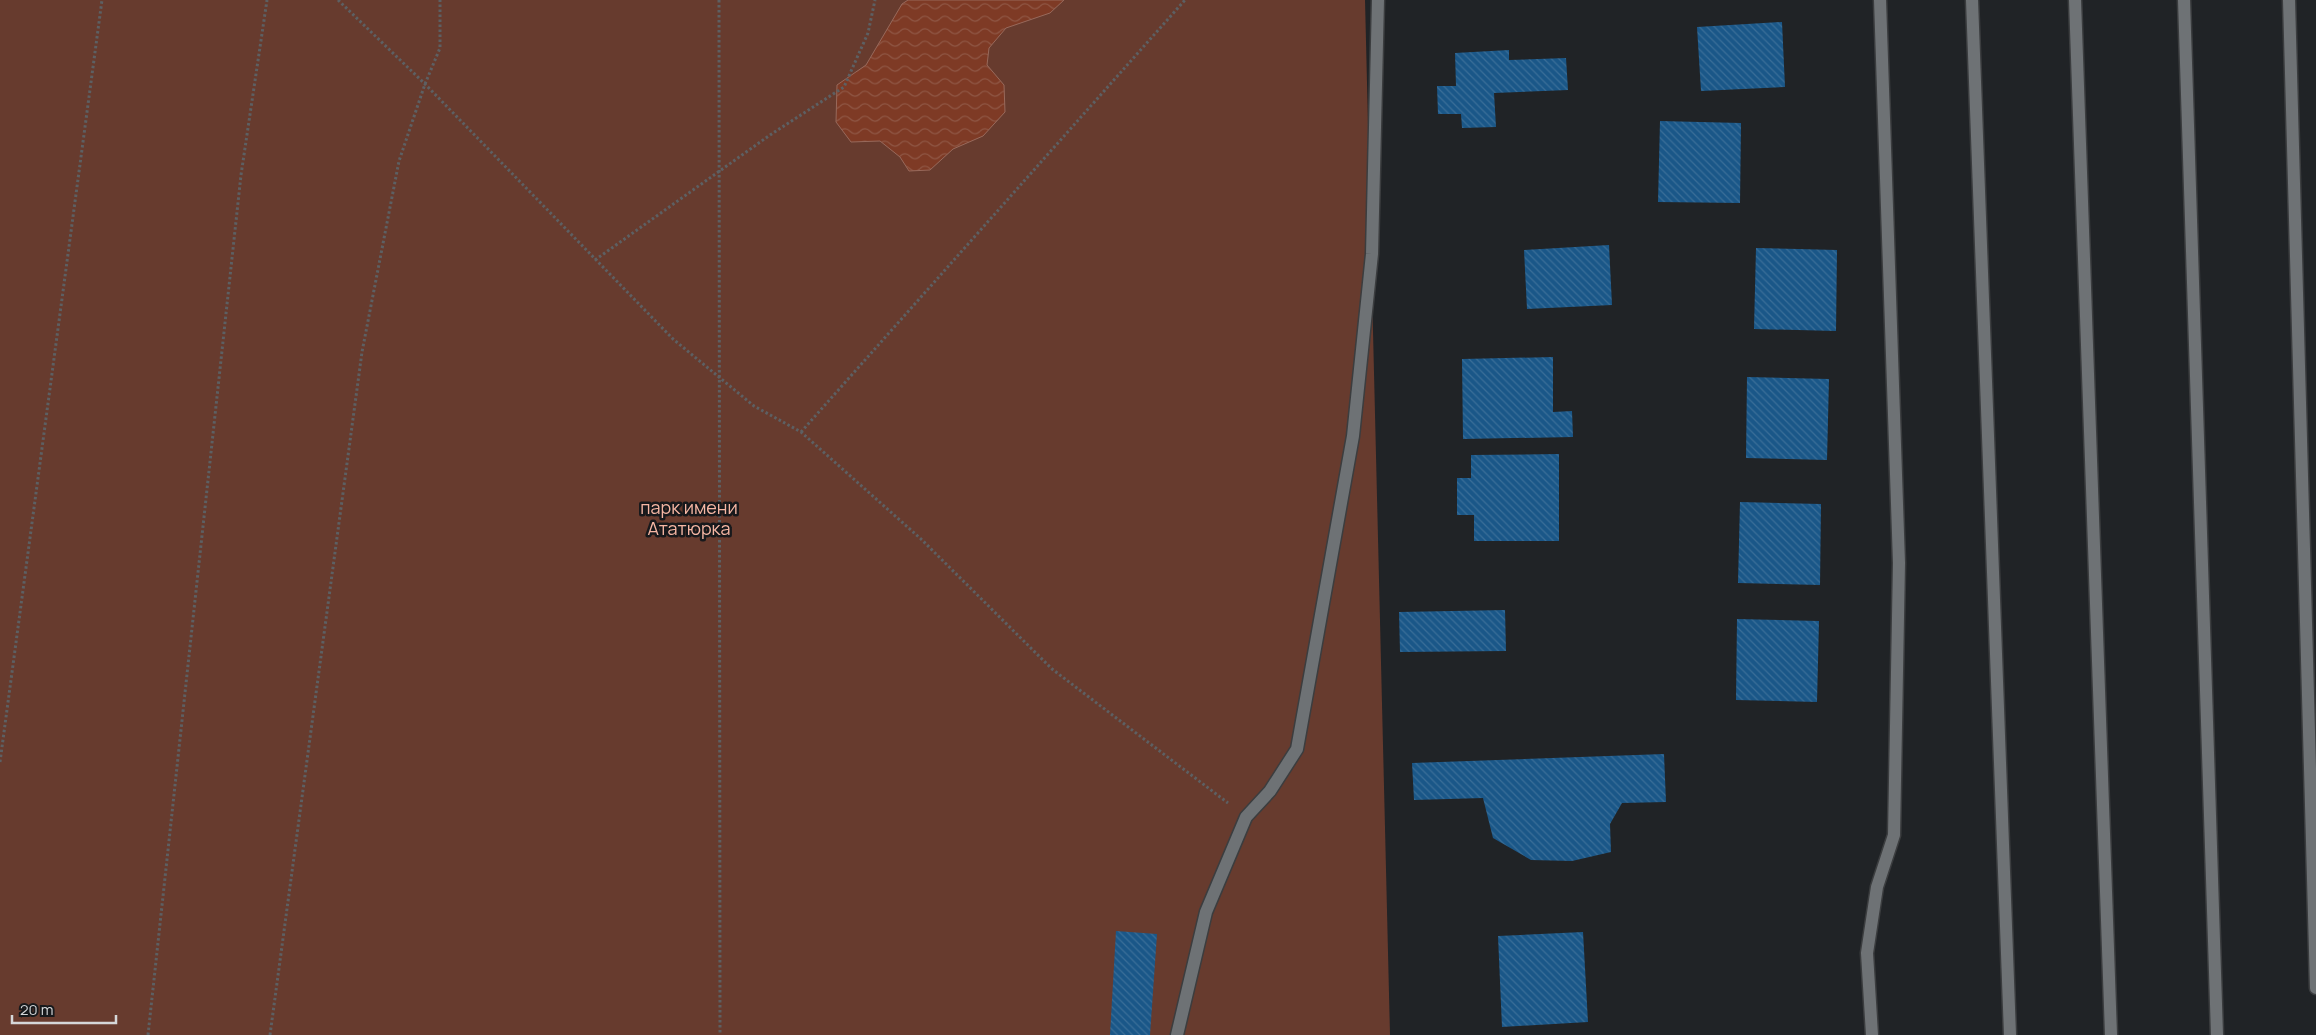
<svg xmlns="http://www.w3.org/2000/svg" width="2316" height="1035" viewBox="0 0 2316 1035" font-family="Manrope,sans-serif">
  <defs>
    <pattern id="water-waves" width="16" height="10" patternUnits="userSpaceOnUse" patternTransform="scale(1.25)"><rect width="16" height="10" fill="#7e3a25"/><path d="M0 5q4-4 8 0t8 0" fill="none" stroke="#8f5644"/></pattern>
    <pattern id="building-back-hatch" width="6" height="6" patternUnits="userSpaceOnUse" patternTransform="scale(1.25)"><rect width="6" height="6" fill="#1a5788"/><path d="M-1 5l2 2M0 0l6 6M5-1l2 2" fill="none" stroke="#3a6e98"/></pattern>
  </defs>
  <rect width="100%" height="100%" fill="#202326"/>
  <polygon fill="#673b2e" points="0,0 1365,0 1390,1035 0,1035"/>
  <polygon fill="url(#water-waves)" stroke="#98695b" points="908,0 1064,0 1050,13 1006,28 989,48 987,65 1004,85 1005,112 983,136 953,149 930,170 909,171 900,157 880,141 851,142 836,122 837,85 866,65 902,4"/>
  <g fill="url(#building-back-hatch)">
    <polygon points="1782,22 1785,87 1701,91 1697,27"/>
    <polygon points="1509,50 1509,60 1566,58 1568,90 1494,93 1496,127 1462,128 1461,114 1438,114 1437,86 1456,86 1455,53"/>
    <polygon points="1660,121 1741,123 1740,203 1658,202"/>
    <polygon points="1609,245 1612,305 1527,309 1524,250"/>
    <polygon points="1756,248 1837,250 1836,331 1754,329"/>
    <polygon points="1553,357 1553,412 1572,411 1573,437 1463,439 1462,359"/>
    <polygon points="1747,377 1829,379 1827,460 1746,458"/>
    <polygon points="1559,454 1559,541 1474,541 1474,515 1457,515 1457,478 1471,478 1471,455"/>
    <polygon points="1740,502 1821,504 1820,585 1738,583"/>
    <polygon points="1505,610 1506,651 1400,652 1399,612"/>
    <polygon points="1737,619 1819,621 1817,702 1736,700"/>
    <polygon points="1664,754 1666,802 1622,803 1610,824 1611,852 1572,861 1531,860 1493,838 1483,798 1414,800 1412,763"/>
    <polygon points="1116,931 1157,934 1150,1035 1110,1035"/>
    <polygon points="1583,932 1588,1022 1502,1027 1498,936"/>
  </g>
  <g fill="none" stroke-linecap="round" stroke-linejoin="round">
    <defs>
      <g id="lane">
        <polyline points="1972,0 2010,1035"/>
        <polyline points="2075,0 2111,1035"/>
        <polyline points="2184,0 2217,1035"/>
        <polyline points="2289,0 2316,988"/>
      </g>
      <g id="street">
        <polyline points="1177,1035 1206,912 1246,817 1270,791 1297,749 1353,436 1372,254 1378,0"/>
        <polyline points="1872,1035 1867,953 1877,887 1894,835 1899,563 1880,0"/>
      </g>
    </defs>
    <use href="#lane" stroke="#3b3d3f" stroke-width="15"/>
    <use href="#street" stroke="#3b3d3f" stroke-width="15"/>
    <g stroke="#5d6063" stroke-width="3" stroke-dasharray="2.5 2.5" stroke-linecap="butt">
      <polyline points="338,0 425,84 673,339 754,406 801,432 921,539 1052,669 1228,803"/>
      <polyline points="719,0 720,1035"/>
      <polyline points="595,260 770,135 844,87 868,33 875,0"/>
      <polyline points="801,432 1185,0"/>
      <polyline points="0,762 102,0"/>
      <polyline points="148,1035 241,175 267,0"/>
      <polyline points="270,1035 362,352 399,161 425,84 440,48 440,0"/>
    </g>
    <use href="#lane" stroke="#6e7275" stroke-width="12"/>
    <use href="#street" stroke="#6e7275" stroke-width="12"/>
  </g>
  <g text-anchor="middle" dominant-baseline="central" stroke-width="5" stroke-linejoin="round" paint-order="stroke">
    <g font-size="18" fill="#f6b7a4" stroke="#17191c">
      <text x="689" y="507">парк имени<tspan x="689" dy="21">Ататюрка</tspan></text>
    </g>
  </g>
  <path d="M12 1015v8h104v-8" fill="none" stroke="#d5d7d9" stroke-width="2.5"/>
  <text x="20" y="1015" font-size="15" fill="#d5d7d9" stroke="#17191c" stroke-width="4" paint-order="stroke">20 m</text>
</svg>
